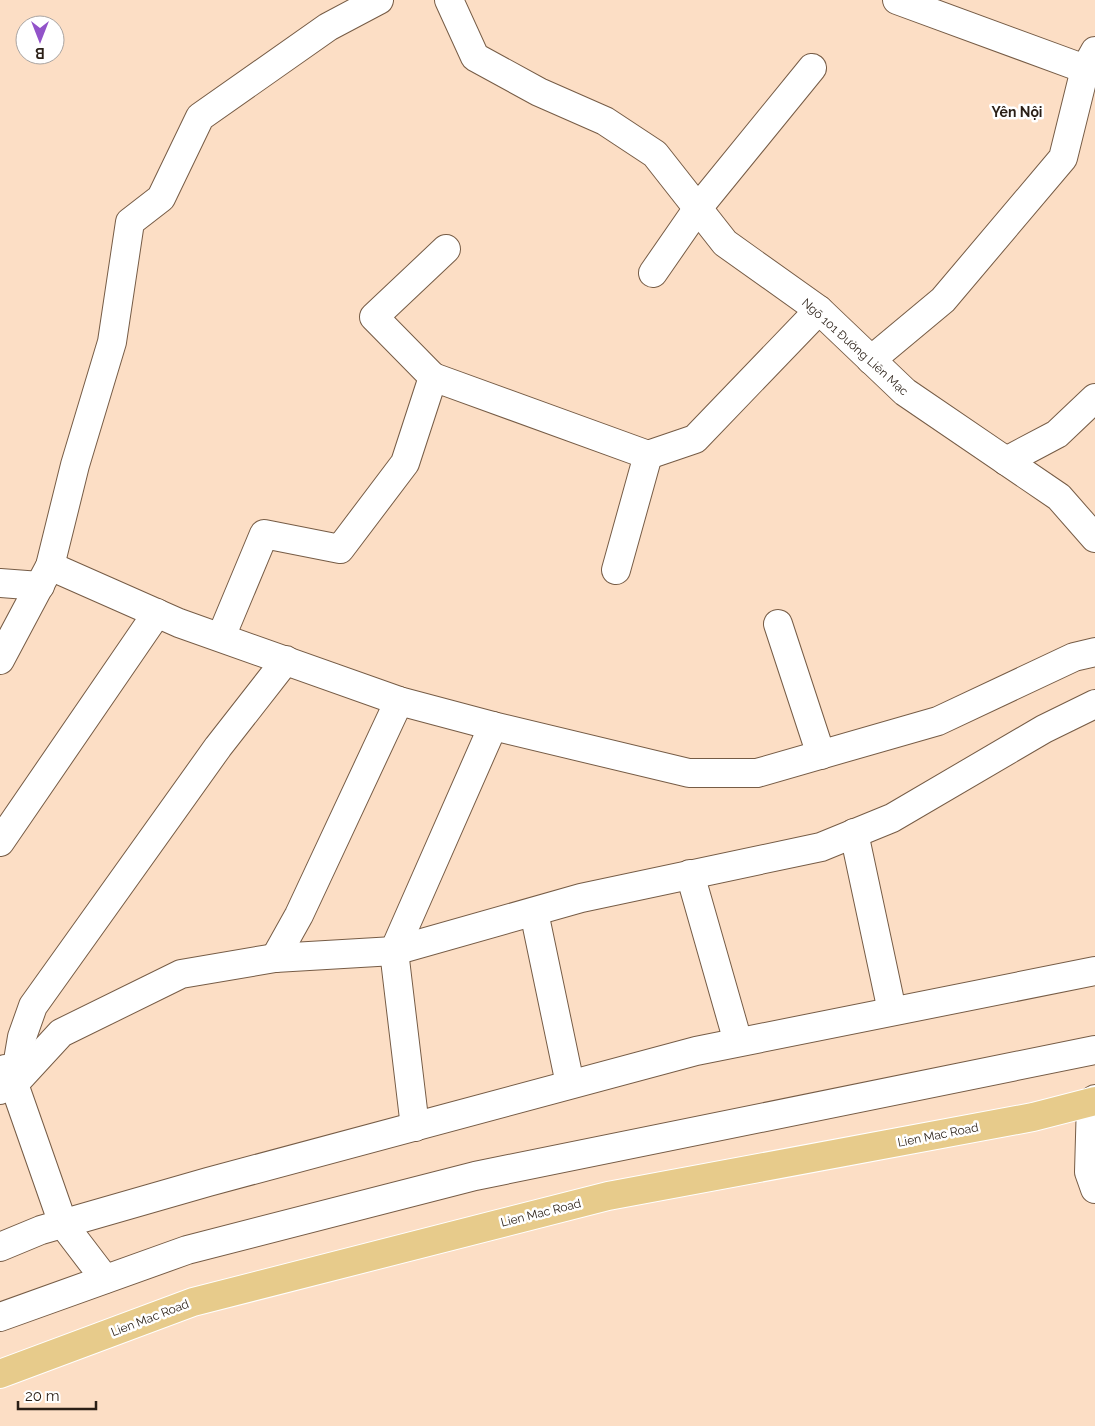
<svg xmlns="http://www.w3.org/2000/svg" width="1095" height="1426" viewBox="0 0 1095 1426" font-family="Raleway,sans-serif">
  <rect width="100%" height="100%" fill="#fcdec5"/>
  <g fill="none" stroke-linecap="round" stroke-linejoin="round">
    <defs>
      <g id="minor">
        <polyline points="449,0 475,57 539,92 605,121 655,154 725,243 819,310 905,392 1059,497 1095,538"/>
        <polyline points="897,0 1085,69"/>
        <polyline points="653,273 698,208 812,68"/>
        <polyline points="871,360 943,300 1063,158 1085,69 1095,51"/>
        <polyline points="433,377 374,317 446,249"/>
        <polyline points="1006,461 1057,434 1095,398"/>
        <polyline points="50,566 179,623 399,701 493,726 689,773 757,773 938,721 1074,657 1095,652"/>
        <polyline points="616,570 648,455"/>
        <polyline points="0,583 40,586"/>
        <polyline points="778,624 821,755"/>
        <polyline points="221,637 264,534 340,549 405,463 433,377 648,455 695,439 819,310"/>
        <polyline points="0,660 50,566 75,465 112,342 130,222 161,198 200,117 328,27 379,0"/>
        <polyline points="854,833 892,1011"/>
        <polyline points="0,842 157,613"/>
        <polyline points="690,874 738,1042"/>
        <polyline points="534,912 570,1084"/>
        <polyline points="275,958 299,915 399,701"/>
        <polyline points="5,1069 14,1084 63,1224 105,1279"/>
        <polyline points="14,1084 22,1037 33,1006 218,747 286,660"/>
        <polyline points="0,1090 14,1084 61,1033 181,974 275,958 394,951 581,898 821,847 892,818 1044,729 1095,704"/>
        <polyline points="1095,1099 1091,1102 1089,1172 1095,1189"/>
        <polyline points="415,1127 394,951 493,726"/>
        <polyline points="0,1247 41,1230 208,1182 696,1051 1095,971"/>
        <polyline points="0,1317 187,1250 475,1176 1095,1050"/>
      </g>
      <polyline id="primary" points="0,1374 193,1302 608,1196 1033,1117 1095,1101"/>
    </defs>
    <use href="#minor" stroke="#765c46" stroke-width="30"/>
    <use href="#primary" stroke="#fff" stroke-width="30"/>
    <use href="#minor" stroke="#fff" stroke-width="28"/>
    <use href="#primary" stroke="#e7cb8b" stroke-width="28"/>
  </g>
  <g text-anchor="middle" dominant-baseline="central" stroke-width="5" stroke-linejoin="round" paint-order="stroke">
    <g font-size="12" fill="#2a1f16" stroke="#fff">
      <text transform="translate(855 347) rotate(42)">Ngõ 101 Đường Liên Mạc</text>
      <text transform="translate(938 1135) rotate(-11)">Lien Mac Road</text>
      <text transform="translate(541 1213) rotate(-14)">Lien Mac Road</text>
      <text transform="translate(150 1318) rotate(-21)">Lien Mac Road</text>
    </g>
    <g font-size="14" font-weight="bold" fill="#2a1f16" stroke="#fff">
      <text x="1017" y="112">Yên Nội</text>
    </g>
  </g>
  <g transform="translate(40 40) rotate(180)"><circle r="24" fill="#ffffff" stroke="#aaa5a2"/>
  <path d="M0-4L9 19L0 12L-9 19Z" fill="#9253c9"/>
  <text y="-8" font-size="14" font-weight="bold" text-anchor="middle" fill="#2a1f16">B</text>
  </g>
  <path d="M18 1401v8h78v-8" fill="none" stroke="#2a1f16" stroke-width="2.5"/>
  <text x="25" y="1401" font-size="15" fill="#2a1f16" stroke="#ffffff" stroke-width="4" paint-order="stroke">20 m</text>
</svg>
